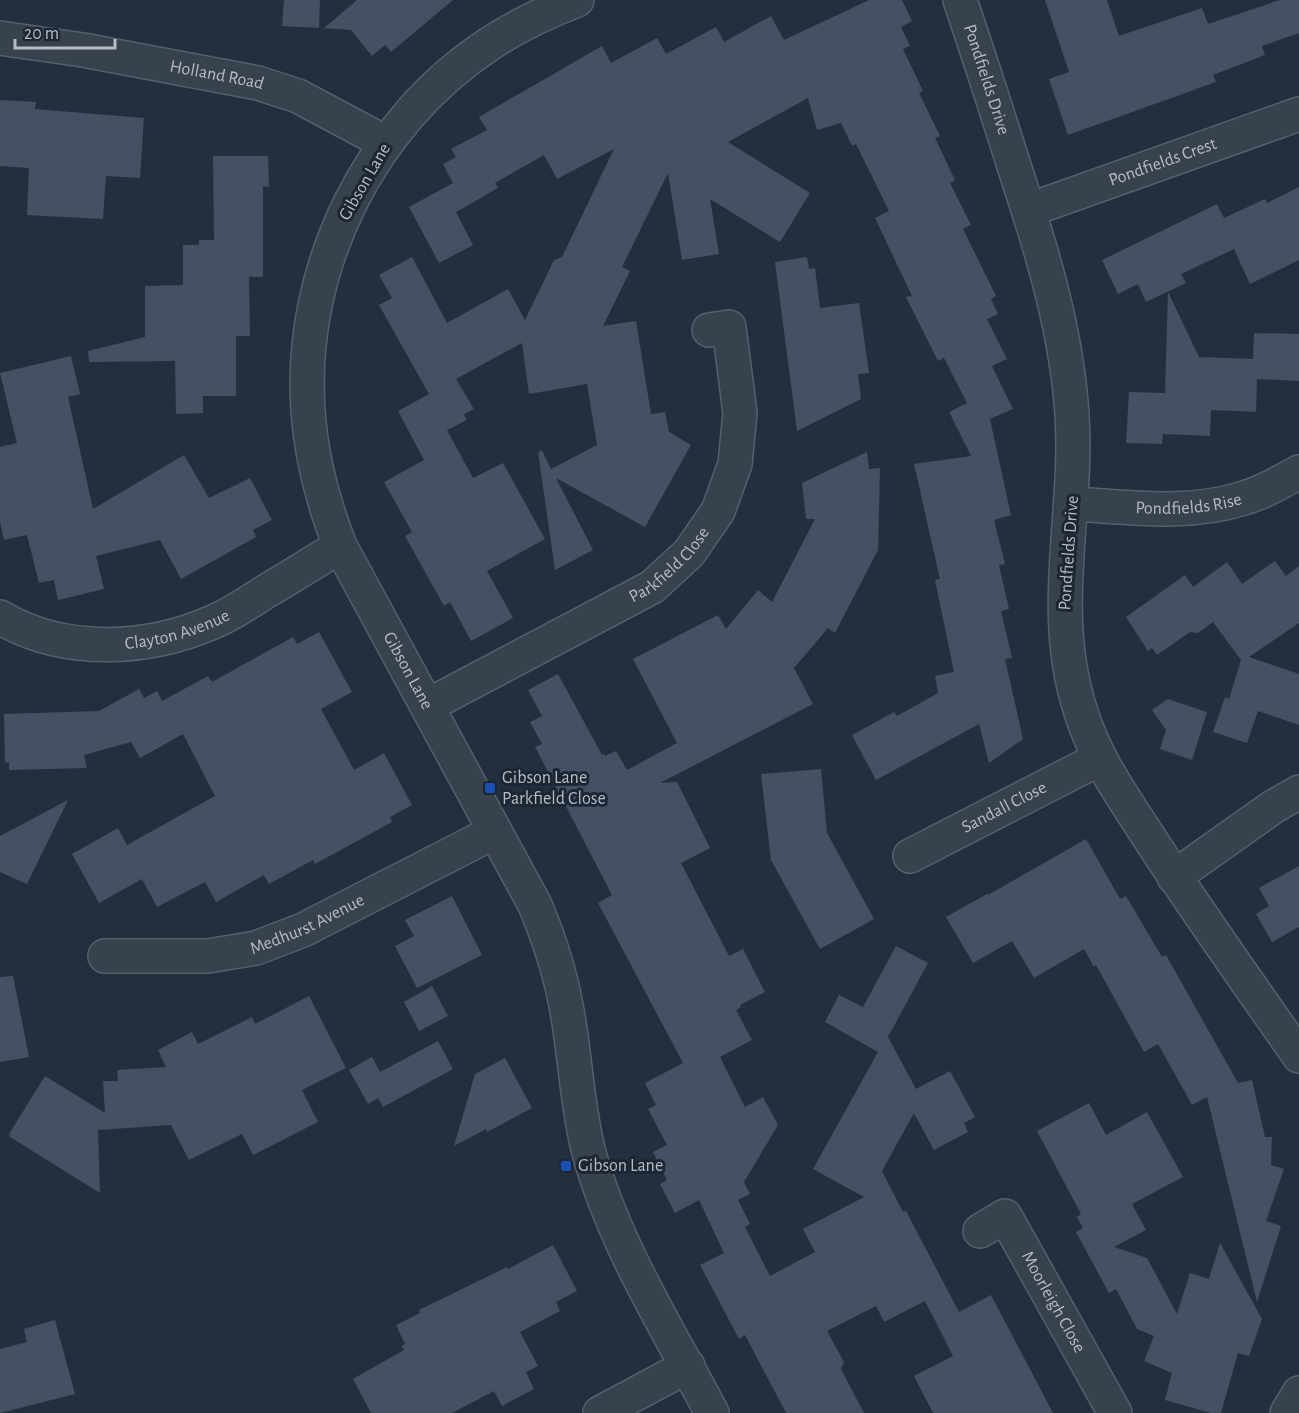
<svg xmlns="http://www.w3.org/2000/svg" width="1299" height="1413" viewBox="0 0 1299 1413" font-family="'Alegreya Sans',sans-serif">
  <rect width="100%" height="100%" fill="#242f3e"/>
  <g fill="#455162">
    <polygon points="284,0 320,0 319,28 282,26"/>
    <polygon points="357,0 453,0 391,52 385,45 372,56 351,30 324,28"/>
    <polygon points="869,0 902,0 912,21 901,27 910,46 903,49 923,91 919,93 940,136 935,138 955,180 950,183 971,225 963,229 996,296 991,299 998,314 987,319 1007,359 992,366 1013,409 990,419 1011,515 994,520 1005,564 999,565 1009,609 1001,611 1012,658 1005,659 1023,739 989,763 979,724 876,780 852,735 894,712 897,716 938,693 935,676 954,672 935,580 940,579 914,464 971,456 949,412 967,403 944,358 938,361 906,297 912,296 875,218 889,211 856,144 852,146 841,123 817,130 808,98 728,142 810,193 780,242 710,199 719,254 682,260 668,173 622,267 630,271 603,326 636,321 651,414 665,412 669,432 691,445 645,527 556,478 593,550 555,570 538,452 542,450 551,469 597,445 587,384 529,394 522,343 456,379 474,409 464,414 467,420 447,430 473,478 503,463 545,539 487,571 513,618 471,641 450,602 444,606 405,536 412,532 384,482 424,460 398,411 429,394 379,305 392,298 379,275 412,257 447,323 508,289 525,320 554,260 562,257 614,149 557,179 544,155 495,183 498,188 456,212 473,245 439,263 409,207 453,183 443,164 456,157 451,149 487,130 479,117 602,46 611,63 657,38 666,54 716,27 724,42 771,16 784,40"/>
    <polygon points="1045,0 1107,0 1119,36 1202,8 1208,24 1280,0 1299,0 1299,33 1262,46 1265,55 1213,75 1216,82 1068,135 1049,79 1069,72"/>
    <polygon points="0,100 36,102 35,109 144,118 140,178 106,176 103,219 27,215 29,168 0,166"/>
    <polygon points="213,156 268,156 269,187 263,186 263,277 249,277 250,336 236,336 236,396 203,396 203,413 176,414 175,361 89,362 88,351 145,337 145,286 183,285 183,245 199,245 199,240 214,240"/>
    <polygon points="1299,187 1299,260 1250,284 1234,249 1181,274 1186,283 1146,302 1138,284 1118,294 1102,260 1217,204 1224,218 1265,199 1267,203"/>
    <polygon points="807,257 809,269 815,268 820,308 859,303 869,373 858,374 861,399 797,431 775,262"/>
    <polygon points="1168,292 1199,357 1253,359 1254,333 1299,334 1299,381 1257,379 1256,412 1211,410 1210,436 1163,434 1162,444 1126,443 1129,392 1165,393"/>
    <polygon points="71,356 80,394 68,397 93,509 184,455 209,498 250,478 272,520 253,530 256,537 181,579 160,540 96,556 104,589 58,600 54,580 39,583 27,535 4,540 0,522 0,447 17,443 0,373"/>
    <polygon points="867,452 869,469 880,468 878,550 835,633 828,628 794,668 813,704 660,783 677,782 710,848 681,863 729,956 743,949 765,992 740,1005 741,1007 736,1010 752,1040 720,1057 745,1107 763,1097 778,1125 744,1182 750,1194 738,1200 750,1224 745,1227 770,1276 815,1252 803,1229 864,1197 813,1169 878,1052 825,1022 839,995 863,1007 896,946 928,963 888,1037 916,1089 950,1071 975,1117 964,1123 968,1132 934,1150 914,1113 882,1171 903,1212 906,1211 959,1312 991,1295 1053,1413 933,1413 914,1376 953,1356 925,1301 884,1322 876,1306 827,1331 844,1362 841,1369 864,1413 786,1413 745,1335 739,1339 700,1265 724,1253 699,1200 675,1213 660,1184 667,1180 653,1152 667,1145 648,1109 656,1105 645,1083 683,1063 598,903 612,895 535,747 542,744 530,722 542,716 528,690 558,674 602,755 604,754 605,756 616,751 627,770 677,743 633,659 718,615 726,629 758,590 772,602 815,519 806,519 802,483"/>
    <polygon points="1275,561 1286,576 1299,566 1299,623 1249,657 1299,674 1299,725 1258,711 1247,743 1213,732 1225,697 1229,699 1241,660 1213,622 1198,633 1190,632 1157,655 1152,648 1148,651 1126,617 1185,575 1193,587 1227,562 1242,584"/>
    <polygon points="319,632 352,692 321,709 354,770 384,753 412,805 390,817 392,822 315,864 313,860 269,884 264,875 216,902 205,882 157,907 142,879 99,903 72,854 118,828 127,845 215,796 183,734 140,758 131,742 84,755 87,768 9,770 9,762 5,763 4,714 99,711 139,689 144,698 157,691 162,701 208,676 212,682 293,637 297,644"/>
    <polygon points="1168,699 1207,712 1192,760 1160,749 1166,730 1152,710"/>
    <polygon points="821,769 827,833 874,919 820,949 771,860 761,774"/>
    <polygon points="68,800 27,884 0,872 0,836"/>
    <polygon points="1086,839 1120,899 1126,896 1162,957 1166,955 1238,1083 1252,1080 1265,1137 1272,1137 1271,1165 1284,1169 1266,1221 1281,1226 1257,1302 1207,1097 1192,1105 1158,1044 1144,1052 1096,965 1094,967 1084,949 1034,978 1012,941 973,963 946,917 987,894 988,895"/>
    <polygon points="1299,866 1299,927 1272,942 1256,914 1269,906 1259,888"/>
    <polygon points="452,896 482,955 417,988 395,946 414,936 405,920"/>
    <polygon points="13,976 29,1057 0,1062 0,977"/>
    <polygon points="432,986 448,1016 419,1031 404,1002"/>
    <polygon points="309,996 346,1068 302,1090 318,1122 253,1155 242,1134 189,1160 171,1125 98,1130 100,1193 10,1137 9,1134 45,1076 105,1113 103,1081 118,1081 117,1070 166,1067 158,1050 192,1032 198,1044 252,1017 255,1024"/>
    <polygon points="438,1041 453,1069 383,1107 378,1098 368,1104 349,1070 372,1057 380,1072"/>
    <polygon points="505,1058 532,1108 487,1132 486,1129 454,1146 475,1074"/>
    <polygon points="1089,1103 1106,1135 1147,1112 1183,1177 1132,1204 1146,1230 1114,1247 1147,1258 1177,1314 1190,1273 1209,1279 1220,1243 1262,1319 1249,1356 1238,1353 1221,1413 1211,1413 1165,1400 1172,1373 1144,1361 1154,1336 1137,1329 1116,1289 1109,1293 1076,1232 1083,1228 1077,1217 1081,1214 1037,1131"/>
    <polygon points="553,1245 577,1291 556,1302 560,1311 520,1332 538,1366 526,1372 534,1389 502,1406 494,1391 452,1413 371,1413 353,1379 404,1350 402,1346 405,1344 396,1325 420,1313 419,1310 507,1267 508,1269"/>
    <polygon points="55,1320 75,1394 0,1413 0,1349 27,1342 24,1329"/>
  </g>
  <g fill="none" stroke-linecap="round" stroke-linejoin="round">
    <defs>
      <g id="minor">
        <path id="s1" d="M577,0C546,12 516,26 488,45C370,123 298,268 308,410C311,458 323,502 340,546L535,905C551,943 563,981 569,1023C576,1066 578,1111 589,1153C615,1246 668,1329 712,1413"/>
        <path id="s2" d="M960,0C979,56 997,112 1015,169C1040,245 1064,321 1071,402C1081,506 1047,606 1080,709C1095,759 1122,795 1150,839C1198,913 1249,984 1299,1056"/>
        <path id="s3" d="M0,38L83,50L258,83L298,96L386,143"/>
        <path id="s4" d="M1029,210L1299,114"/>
        <path id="s5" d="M1072,504C1129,507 1189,516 1244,498C1264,492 1281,482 1299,472"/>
        <path id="s6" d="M0,617C63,655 147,651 213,622C232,614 248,603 265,592C290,577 315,562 340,546"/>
        <path id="s7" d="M427,706L652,587L689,553L718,511L735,464L740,413L729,327L709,330"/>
        <path id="s8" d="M910,856L1099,759"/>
        <polyline points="1174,877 1273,807 1299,792"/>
        <path id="s9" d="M105,956H208L256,948L303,930L494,832"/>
        <path id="s10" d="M980,1231L1005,1216L1115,1413"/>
        <polyline points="600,1413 688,1366"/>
        <polyline points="1287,1413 1299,1393"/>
      </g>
    </defs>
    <use href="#minor" stroke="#565f6c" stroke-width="36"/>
    <use href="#minor" stroke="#38414e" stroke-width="33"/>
  </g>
  <g fill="#1a4fb4" stroke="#1d2633" stroke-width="2">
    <rect x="484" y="782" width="12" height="12" rx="3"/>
    <rect x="560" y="1160" width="12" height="12" rx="3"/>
  </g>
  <g text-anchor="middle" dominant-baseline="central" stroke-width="6" stroke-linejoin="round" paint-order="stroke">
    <g font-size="18" fill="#b4bcc9" stroke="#1d2633">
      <text stroke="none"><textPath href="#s3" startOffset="220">Holland Road</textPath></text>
      <text stroke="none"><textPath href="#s2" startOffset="84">Pondfields Drive</textPath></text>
      <text stroke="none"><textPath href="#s4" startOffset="142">Pondfields Crest</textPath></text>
      <text transform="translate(365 182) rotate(-60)">Gibson Lane</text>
      <text stroke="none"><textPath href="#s5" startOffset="117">Pondfields Rise</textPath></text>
      <text transform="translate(1069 553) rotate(-86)">Pondfields Drive</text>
      <text stroke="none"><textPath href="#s7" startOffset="282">Parkfield Close</textPath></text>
      <text stroke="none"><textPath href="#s6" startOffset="184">Clayton Avenue</textPath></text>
      <text stroke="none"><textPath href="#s1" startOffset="808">Gibson Lane</textPath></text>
      <text stroke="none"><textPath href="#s8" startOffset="106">Sandall Close</textPath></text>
      <text stroke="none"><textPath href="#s9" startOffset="208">Medhurst Avenue</textPath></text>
      <text stroke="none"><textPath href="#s10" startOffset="128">Moorleigh Close</textPath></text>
    </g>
    <g font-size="18" fill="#b4bcc9" stroke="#1d2633" text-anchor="start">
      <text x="502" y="778">Gibson Lane<tspan x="502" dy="21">Parkfield Close</tspan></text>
      <text x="578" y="1166">Gibson Lane</text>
    </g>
  </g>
  <path d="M15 39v9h100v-9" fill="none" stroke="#b4bcc9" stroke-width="3"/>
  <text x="24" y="39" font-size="18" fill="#b4bcc9" stroke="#1d2633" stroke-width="4.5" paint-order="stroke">20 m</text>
</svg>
